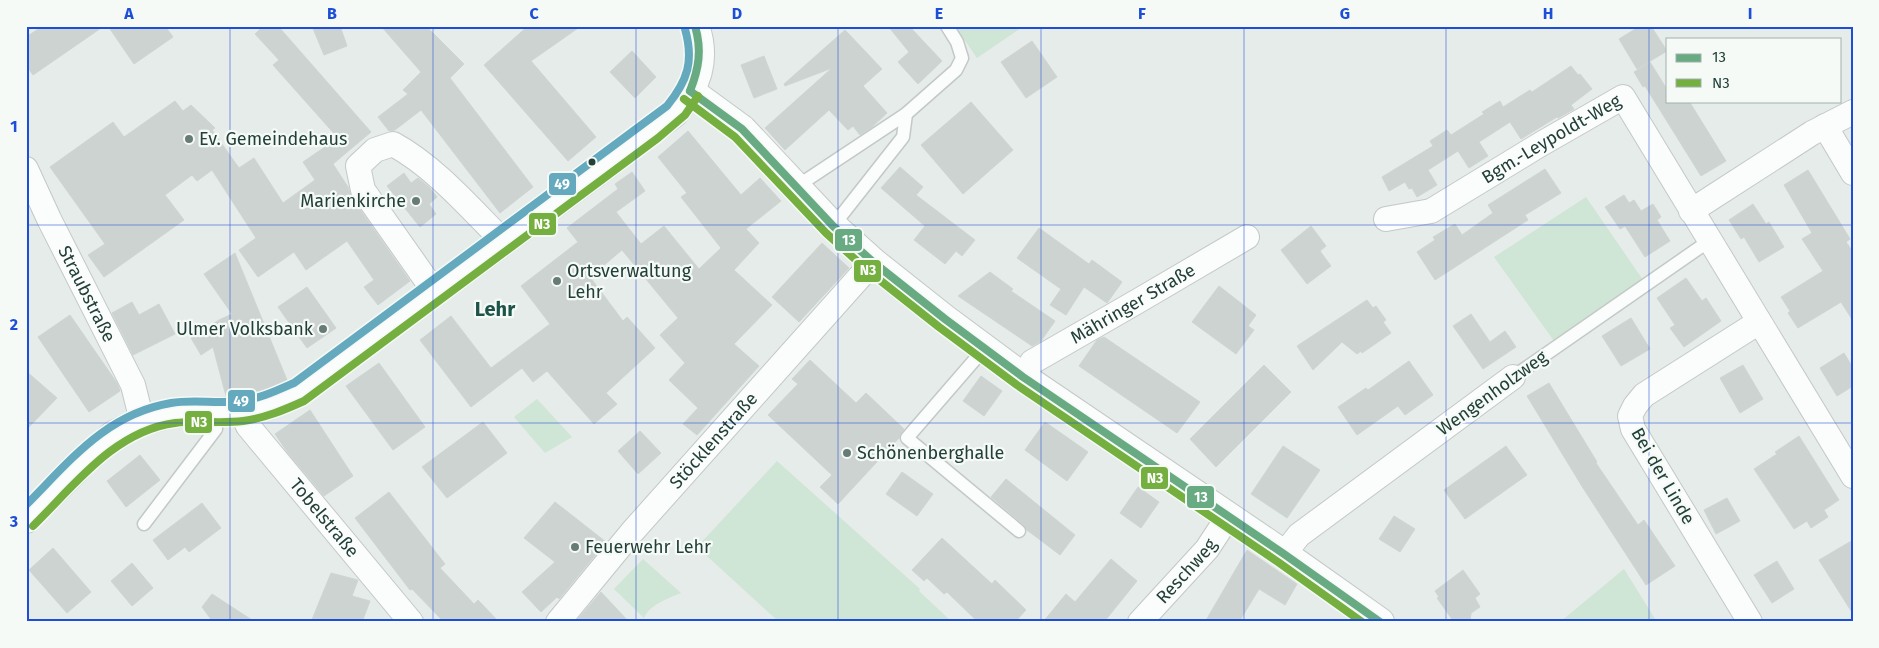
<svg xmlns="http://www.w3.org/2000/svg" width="1879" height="648" viewBox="0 0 1879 648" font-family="'Fira Sans',sans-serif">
  <rect width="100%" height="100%" fill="#e6ece9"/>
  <g fill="#cfe5d6">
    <polygon points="955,26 1024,26 977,58"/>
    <polygon points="1586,197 1643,280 1554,341 1494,257"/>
    <polygon points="537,399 572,437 545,453 514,417"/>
    <polygon points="777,461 920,589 919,591 952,622 779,622 697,547"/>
    <path d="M643,559L681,593C669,598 649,605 644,618L614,589Z"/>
    <polygon points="1624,569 1657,622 1560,622"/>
  </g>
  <g fill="#cdd3d1" stroke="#cfd5d2">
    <polygon points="43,26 104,26 33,75 26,65 26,37"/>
    <polygon points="108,26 165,26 173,37 134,64"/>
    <polygon points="263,26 278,26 371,132 333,164 348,187 352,198 410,281 378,305 364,287 374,280 347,241 306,270 294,252 258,277 239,250 256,238 212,170 197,181 192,175 165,195 184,220 104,277 88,255 105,244 50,167 113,122 124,137 175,101 183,111 191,105 215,128 212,130 239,168 254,158 283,203 315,180 303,162 338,138 273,65 279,60 255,34"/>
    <polygon points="312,26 340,26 347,46 324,55"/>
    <polygon points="381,26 426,26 464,64 450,78 533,187 500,213 421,110 395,130 389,131 378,117 408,94 403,90 421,72"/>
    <polygon points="528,26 581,26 531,61 596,137 568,161 484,65"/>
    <polygon points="888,26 909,26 942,61 918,84 898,62 909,52"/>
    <polygon points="1640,26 1651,26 1667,51 1637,69 1619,39"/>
    <polygon points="845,30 882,69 863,86 887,113 872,127 860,135 853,126 848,130 829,110 785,150 765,128 832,68 785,86 784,84"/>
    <polygon points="1032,41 1057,77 1026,98 1001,62"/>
    <polygon points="632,51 656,77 635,98 610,72"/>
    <polygon points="764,56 777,89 754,98 741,65"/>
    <polygon points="1650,62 1668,91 1668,101 1689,101 1726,161 1701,176 1645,86 1643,87 1634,72"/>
    <polygon points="1571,66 1578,75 1580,74 1592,89 1571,105 1574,109 1558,118 1557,117 1521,139 1510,122 1479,142 1488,156 1469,168 1458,151 1428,170 1437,185 1417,197 1412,188 1409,189 1405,182 1389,191 1382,177 1433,146 1430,141 1447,130 1451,135 1484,114 1482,112 1500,101 1503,107 1530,90 1532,92"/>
    <polygon points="971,102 1013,150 963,194 921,145"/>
    <polygon points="688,131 741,195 760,178 781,201 746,229 759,243 734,270 772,305 734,344 759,366 697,435 683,424 698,408 669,380 685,363 660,335 678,318 622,250 590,277 623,321 627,317 655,348 606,393 617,404 594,424 547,371 533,382 522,368 471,407 420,340 451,316 491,368 550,324 521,286 578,242 567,228 618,189 615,184 632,172 645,191 616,212 641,244 664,226 699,269 721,248 681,197 687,193 658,157"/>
    <polygon points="900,167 923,187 916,195 975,240 962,256 956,251 945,264 914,240 925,226 881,188"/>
    <polygon points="1545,169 1561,193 1525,215 1528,220 1435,280 1417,252 1435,240 1433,237 1455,224 1462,235 1493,213 1488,205"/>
    <polygon points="1808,170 1850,239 1846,242 1853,252 1853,321 1841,302 1798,328 1788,313 1790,311 1781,297 1823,271 1802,239 1812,233 1784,185"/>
    <polygon points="404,173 411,183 418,178 430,188 437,197 429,204 436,214 420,227 387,186"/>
    <polygon points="1624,195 1629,203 1634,200 1641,211 1653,204 1661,217 1657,220 1670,241 1645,257 1625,226 1620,229 1605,207"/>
    <polygon points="1753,204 1766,224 1769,222 1784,247 1759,262 1744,237 1741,239 1729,220"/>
    <polygon points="1311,226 1326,246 1320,251 1331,266 1307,284 1281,250"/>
    <polygon points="1039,228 1089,264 1092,260 1122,282 1107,303 1084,287 1066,315 1050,305 1061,289 1017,258"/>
    <polygon points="822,243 849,268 799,322 772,297"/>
    <polygon points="235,253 287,380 266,389 239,395 226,396 213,347 201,355 191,338 219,320 232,314 204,274"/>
    <polygon points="990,272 1013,289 1011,291 1055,321 1041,341 1032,346 958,296"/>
    <polygon points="1686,278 1702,301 1706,298 1721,321 1684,347 1670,328 1675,325 1657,298"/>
    <polygon points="1219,286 1256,315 1248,326 1254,330 1236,354 1192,322"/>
    <polygon points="307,287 336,328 307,348 278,307"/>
    <polygon points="1367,300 1373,308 1376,306 1386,320 1383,322 1391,333 1362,353 1361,351 1357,354 1342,342 1313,370 1297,346"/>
    <polygon points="132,302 139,315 159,304 175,334 133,355 112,313"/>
    <polygon points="1471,314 1490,342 1505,331 1516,347 1483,369 1453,326"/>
    <polygon points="70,315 117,383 120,391 89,412 38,337"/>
    <polygon points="1631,318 1650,349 1621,366 1602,336"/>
    <polygon points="1104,337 1200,402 1177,433 1079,366 1097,340"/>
    <polygon points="1844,353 1853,368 1853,386 1837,396 1820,368"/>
    <polygon points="810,360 856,403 866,393 904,429 899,438 838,504 820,487 832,475 768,415 798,384 792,379"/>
    <polygon points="1409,361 1433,395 1405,415 1398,406 1357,435 1338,407 1366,388 1368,390"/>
    <polygon points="379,363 425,427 393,450 346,386"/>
    <polygon points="1264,365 1291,392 1216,467 1190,439"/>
    <polygon points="1743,365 1763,399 1740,413 1720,378"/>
    <polygon points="26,371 57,398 26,430"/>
    <polygon points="981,376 1002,391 984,416 963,401"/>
    <polygon points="1549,383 1597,462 1596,463 1638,525 1644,520 1675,566 1646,585 1583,488 1527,396"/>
    <polygon points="310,410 353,476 324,496 288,453 275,434"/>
    <polygon points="483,422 507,453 447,498 422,467"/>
    <polygon points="1045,422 1088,452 1067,481 1025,450"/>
    <polygon points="640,431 661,453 638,474 618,451"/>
    <polygon points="1799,436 1839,500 1824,510 1828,517 1811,528 1807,521 1794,529 1754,469 1777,454 1775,452"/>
    <polygon points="1283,446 1320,470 1287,518 1251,494"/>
    <polygon points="1506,446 1527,475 1465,519 1444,490"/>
    <polygon points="140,455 160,480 126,507 107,481"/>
    <polygon points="902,472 933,494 917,516 886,494"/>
    <polygon points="1006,479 1075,535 1060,555 1027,530 1024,525 991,497"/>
    <polygon points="1138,487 1159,502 1141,528 1120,513"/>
    <polygon points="389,492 445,564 440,568 474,604 478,600 499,622 444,622 412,589 410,590 355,518"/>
    <polygon points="1727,498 1740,521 1716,534 1704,510"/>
    <polygon points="555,502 606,542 559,599 557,597 541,612 522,592 555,562 524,538"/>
    <polygon points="202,503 221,528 189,552 185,547 168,560 153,540"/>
    <polygon points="1394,516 1415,529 1400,552 1379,539"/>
    <polygon points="942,538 992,584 995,580 1026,610 1015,622 978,622 947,592 944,594 927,578 924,581 912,570"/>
    <polygon points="1853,540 1853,614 1819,560"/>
    <polygon points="53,548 91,592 67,613 29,570"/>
    <polygon points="1247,550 1297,584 1285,605 1259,589 1239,622 1205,622"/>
    <polygon points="1111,559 1137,581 1104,622 1043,622 1066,594 1075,602"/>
    <polygon points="1777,561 1794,589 1772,603 1754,575"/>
    <polygon points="132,563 153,588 132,606 111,581"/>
    <polygon points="1463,570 1480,594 1475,598 1480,607 1471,613 1470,622 1454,622 1437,598 1439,597 1435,591"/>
    <polygon points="331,573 358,580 352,596 370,601 362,622 311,622"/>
    <polygon points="601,592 629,622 581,622 578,619"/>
    <polygon points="212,594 255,622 213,622 202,607"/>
  </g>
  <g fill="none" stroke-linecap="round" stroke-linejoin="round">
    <defs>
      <g id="service">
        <polyline points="796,189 805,181 906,114 956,70 962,58 957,42 947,26"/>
        <polyline points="833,226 903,137 906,114"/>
        <polyline points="984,349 907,438 1019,531"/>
        <polyline points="1513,377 1709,241"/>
        <polyline points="144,524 216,429 215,412"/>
      </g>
      <g id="minor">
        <polyline points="1825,126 1853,173"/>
        <path id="s1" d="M26,169L49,219L133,385L142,421"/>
        <polyline points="1691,211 1812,133 1853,112"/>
        <path id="s2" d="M1386,219L1431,211L1541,144L1623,97L1853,476"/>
        <path d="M434,291L363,190L358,166L375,150L393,144C435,167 469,207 503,241"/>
        <path id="s3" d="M1023,377L1032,362L1138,301L1247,237"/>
        <path id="s4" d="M241,411L248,426L411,622"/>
        <polyline points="1284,554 1299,535 1513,377"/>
        <path id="s5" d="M558,622L632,532L873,262"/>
        <path id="s6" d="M1140,622L1207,549L1228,517"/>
        <polyline points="1750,622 1633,429 1630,416 1635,406 1644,395 1759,322"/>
      </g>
      <g id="tertiary">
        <polyline points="690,91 742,129 833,226 873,262 945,319 1023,377 1284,554 1380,622"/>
        <path d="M26,519L87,458L114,435L142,421L173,413L241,411L269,405L299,392L594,174L674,113C697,87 707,60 695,26"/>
      </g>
    </defs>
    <use href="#service" stroke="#c3c9c6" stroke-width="15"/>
    <use href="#minor" stroke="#c3c9c6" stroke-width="26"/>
    <use href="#tertiary" stroke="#c3c9c6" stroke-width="30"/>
    <use href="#service" stroke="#fbfcfc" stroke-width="12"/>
    <use href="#minor" stroke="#fbfcfc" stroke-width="24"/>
    <use href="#tertiary" stroke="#fbfcfc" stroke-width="28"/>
    <defs>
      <g id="bus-1">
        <polyline points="690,91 742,129 833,226 873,262 945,319 1023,377 1284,554 1380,622"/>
        <path d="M690,91C699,68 702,50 695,26"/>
      </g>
      <g id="bus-2">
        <polyline points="684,99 735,137 826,233 867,270 939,327 1017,385 1278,562 1362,622"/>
        <path d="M33,526C74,486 114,431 175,423C197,420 220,424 243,421C265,418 284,410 304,401L658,138L685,115L698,96"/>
      </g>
      <path id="bus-3" d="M26,505C70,461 106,414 171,403C193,399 217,404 240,401C259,399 276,391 294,383L667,106C688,80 694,61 685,29"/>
    </defs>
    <use href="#bus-1" stroke="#f5faf7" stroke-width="11"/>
    <use href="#bus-2" stroke="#f5faf7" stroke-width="11"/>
    <use href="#bus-3" stroke="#f5faf7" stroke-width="11"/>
    <use href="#bus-1" stroke="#68aa81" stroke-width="8"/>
    <use href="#bus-2" stroke="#74af40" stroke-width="8"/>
    <use href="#bus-3" stroke="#64a9be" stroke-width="8"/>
  </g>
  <path fill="none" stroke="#1d4ed8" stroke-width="1" stroke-opacity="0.55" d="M230,26V622M433,26V622M636,26V622M838,26V622M1041,26V622M1244,26V622M1446,26V622M1649,26V622M26,225H1853M26,423H1853"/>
  <g fill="#677c77" stroke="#f5faf7" stroke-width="2">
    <circle cx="189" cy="139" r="5"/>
    <circle cx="416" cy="201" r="5"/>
    <circle cx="557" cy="281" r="5"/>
    <circle cx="323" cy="329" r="5"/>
    <circle cx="847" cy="453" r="5"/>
    <circle cx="575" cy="547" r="5"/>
  </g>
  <circle fill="#224039" stroke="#f5faf7" stroke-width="2" cx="592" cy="162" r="4.5"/>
  <g text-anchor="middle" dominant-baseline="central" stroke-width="4.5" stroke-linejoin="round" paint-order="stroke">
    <g font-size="18" fill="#224039" stroke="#f5faf7" text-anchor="start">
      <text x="199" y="139">Ev. Gemeindehaus</text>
      <text x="406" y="201" text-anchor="end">Marienkirche</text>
      <text x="567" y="271">Ortsverwaltung<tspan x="567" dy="21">Lehr</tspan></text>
      <text x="313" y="329" text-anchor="end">Ulmer Volksbank</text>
      <text x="857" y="453">Schönenberghalle</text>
      <text x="585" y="547">Feuerwehr Lehr</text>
    </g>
    <g font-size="18" fill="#224039" stroke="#f5faf7">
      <text stroke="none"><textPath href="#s2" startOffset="186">Bgm.-Leypoldt-Weg</textPath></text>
      <text stroke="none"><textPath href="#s1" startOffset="139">Straubstraße</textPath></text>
      <text stroke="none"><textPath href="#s3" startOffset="134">Mähringer Straße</textPath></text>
      <text transform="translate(1492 393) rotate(-36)">Wengenholzweg</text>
      <text stroke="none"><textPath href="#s5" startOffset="239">Stöcklenstraße</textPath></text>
      <text transform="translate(1663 476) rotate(60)">Bei der Linde</text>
      <text stroke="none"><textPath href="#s4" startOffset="136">Tobelstraße</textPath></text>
      <text stroke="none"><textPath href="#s6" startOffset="69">Reschweg</textPath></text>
    </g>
    <g font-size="20" font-weight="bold" fill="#1d5348" stroke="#f5faf7">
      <text x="495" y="309">Lehr</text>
    </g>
  </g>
  <g stroke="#f5faf7" stroke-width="2">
    <rect x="548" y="172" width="29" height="24" rx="5" fill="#64a9be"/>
    <rect x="528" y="212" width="29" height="24" rx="5" fill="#74af40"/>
    <rect x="834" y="228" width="29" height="24" rx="5" fill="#68aa81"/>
    <rect x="853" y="259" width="29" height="24" rx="5" fill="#74af40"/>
    <rect x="227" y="389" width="29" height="24" rx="5" fill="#64a9be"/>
    <rect x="184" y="410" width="29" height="24" rx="5" fill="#74af40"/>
    <rect x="1140" y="466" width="29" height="24" rx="5" fill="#74af40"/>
    <rect x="1186" y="485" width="29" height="24" rx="5" fill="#68aa81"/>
  </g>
  <g font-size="14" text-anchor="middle" font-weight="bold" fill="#fff">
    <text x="562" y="189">49</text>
    <text x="542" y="229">N3</text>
    <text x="849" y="245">13</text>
    <text x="868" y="275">N3</text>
    <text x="241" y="406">49</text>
    <text x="199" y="427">N3</text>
    <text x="1155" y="483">N3</text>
    <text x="1201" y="502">13</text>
  </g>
  <rect width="1879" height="648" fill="none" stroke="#f5faf7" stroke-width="55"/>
  <rect x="1666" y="38" width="175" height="65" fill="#f5faf7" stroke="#a1b0ab"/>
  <rect x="1676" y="54" width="25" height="8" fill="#68aa81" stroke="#a1b0ab"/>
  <text x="1712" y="62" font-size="15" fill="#224039">13</text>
  <rect x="1676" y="79" width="25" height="8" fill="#74af40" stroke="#a1b0ab"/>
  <text x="1712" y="88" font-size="15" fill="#224039">N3</text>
  <rect x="28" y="28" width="1824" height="592" fill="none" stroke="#1d4ed8" stroke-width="2"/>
  <g font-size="16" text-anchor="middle" font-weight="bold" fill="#1d4ed8">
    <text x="129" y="19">A</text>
    <text x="332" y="19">B</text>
    <text x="534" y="19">C</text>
    <text x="737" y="19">D</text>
    <text x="939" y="19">E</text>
    <text x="1142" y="19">F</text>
    <text x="1345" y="19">G</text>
    <text x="1548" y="19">H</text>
    <text x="1750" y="19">I</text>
    <text x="14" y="132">1</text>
    <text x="14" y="330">2</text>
    <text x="14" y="527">3</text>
  </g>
</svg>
